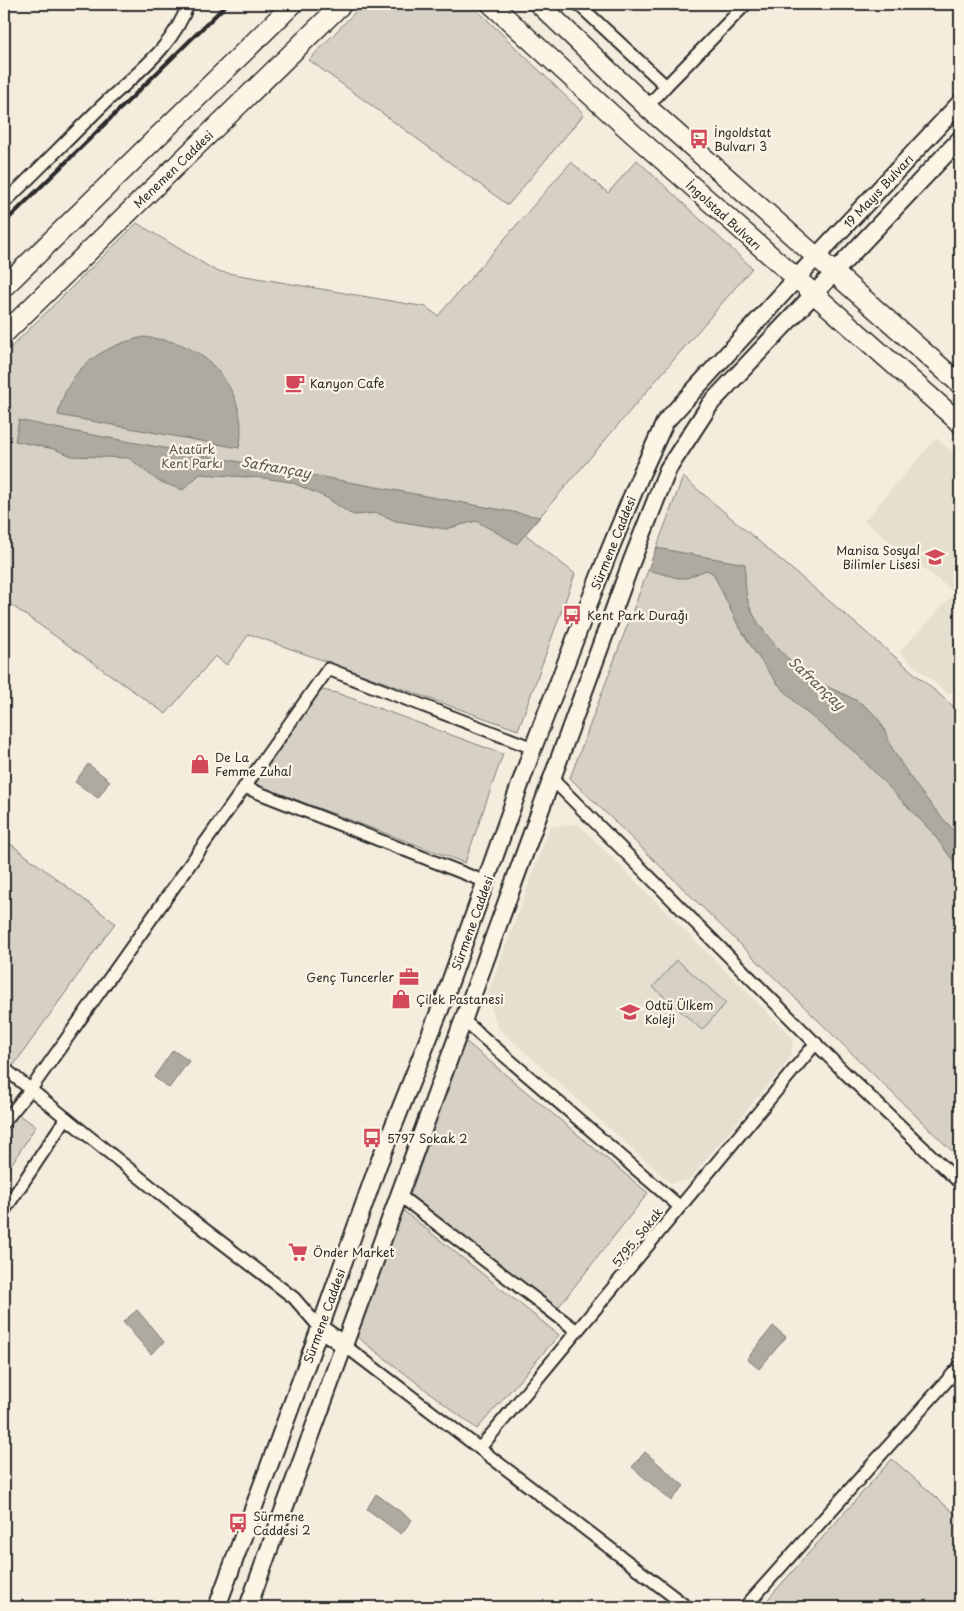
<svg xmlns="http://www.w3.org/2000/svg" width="964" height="1611" viewBox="0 0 964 1611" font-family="'Playpen Sans',sans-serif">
  <rect width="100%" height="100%" fill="#f4edde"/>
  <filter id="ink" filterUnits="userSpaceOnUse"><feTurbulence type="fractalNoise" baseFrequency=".02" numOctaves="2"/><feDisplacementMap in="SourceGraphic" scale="10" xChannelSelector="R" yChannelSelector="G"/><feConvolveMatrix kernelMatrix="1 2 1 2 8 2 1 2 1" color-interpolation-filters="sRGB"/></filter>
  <g filter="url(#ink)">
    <g fill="#e5dfd0">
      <polygon points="936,438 960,459 960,681 949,695 899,652 955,593 864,521"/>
      <polygon points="578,824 793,1038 791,1057 689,1180 670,1183 498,1028 487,996 550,827"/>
    </g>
    <g fill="#d6d1c4" stroke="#807e78">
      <polygon points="363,4 471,4 584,114 508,205 309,60"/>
      <polygon points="637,160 752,268 525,534 575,574 518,730 249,634 227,665 215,656 166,714 4,600 4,354 137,223 216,271 426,307 438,316 571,162 608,193"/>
      <polygon points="683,477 960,712 960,1159 570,778"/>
      <polygon points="322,690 337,693 503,754 465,863 257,785 252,777 311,696"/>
      <polygon points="4,839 115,923 11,1069 4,1064"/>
      <polygon points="677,960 726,1003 702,1030 653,987"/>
      <polygon points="464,1040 648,1193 556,1310 409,1198"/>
      <polygon points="17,1114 36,1126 4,1176 4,1131"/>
      <polygon points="400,1208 559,1335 477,1429 356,1336"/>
      <polygon points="892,1459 960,1518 960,1607 761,1607"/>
    </g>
    <g fill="#afaaa0" stroke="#7a7771">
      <path d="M144,337C157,339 170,340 182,345C222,361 249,406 239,448L58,415C67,369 101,346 144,337Z"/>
      <polygon points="19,420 55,428 540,517 517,544 476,521 446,529 396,521 377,513 355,515 349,513 327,498 291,482 263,478 200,474 183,490 158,481 129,458 72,456 54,449 15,441"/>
      <path d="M656,548L745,564C745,576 745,587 747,598C753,626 793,668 817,681C839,694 862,698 878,719C886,729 888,742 895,753C912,783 936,812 960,837V870L931,831L857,754L801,708L777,683L756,654L737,623L713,573L706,570L687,578H678L648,570Z"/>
      <polygon points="88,764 110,781 98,798 75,782"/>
      <polygon points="173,1050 189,1061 169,1088 154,1077"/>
      <polygon points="137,1310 164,1342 151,1354 123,1322"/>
      <polygon points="773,1326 786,1337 759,1369 747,1359"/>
      <polygon points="645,1452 684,1486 671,1501 632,1467"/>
      <polygon points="376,1494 412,1520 401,1534 367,1509"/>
    </g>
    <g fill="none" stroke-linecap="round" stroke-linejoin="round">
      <defs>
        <g id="street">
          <polyline points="578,4 666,86"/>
          <polyline points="647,107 666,86 746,4"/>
          <path d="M4,203C39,169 73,134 108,100C139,71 174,46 188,4"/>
          <polyline points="552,779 843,1071 960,1183"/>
          <polyline points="244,787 486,882"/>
          <polyline points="463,1020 679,1206"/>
          <polyline points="4,1068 195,1222 294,1298 320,1328"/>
          <polyline points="4,1122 31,1089 328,669 533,748"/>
          <polyline points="399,1195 577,1331"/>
          <polyline points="4,1211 66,1118"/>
          <polyline points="344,1345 687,1607"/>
          <polyline points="480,1448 816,1043"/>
          <polyline points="745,1607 960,1366"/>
        </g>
        <g id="secondary">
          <polyline points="320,1328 344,1345"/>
          <polyline points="217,1607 320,1328 378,1165 443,1002 533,748 608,554 642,472 665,422 816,257 960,103"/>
          <polyline points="248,1607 631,563 668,469 711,403 960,139"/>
        </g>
        <g id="primary">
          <polyline points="491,4 632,133 960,423"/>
          <polyline points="539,4 647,107 960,384"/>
          <polyline points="4,287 293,4"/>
          <polyline points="4,334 342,4"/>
        </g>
      </defs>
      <use href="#street" stroke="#2b2b2b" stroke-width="15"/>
      <use href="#secondary" stroke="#2b2b2b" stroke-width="20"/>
      <use href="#primary" stroke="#2b2b2b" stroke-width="22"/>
      <use href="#street" stroke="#fcf5e5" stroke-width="11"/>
      <use href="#secondary" stroke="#fcf5e5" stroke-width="16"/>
      <use href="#primary" stroke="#fcf5e5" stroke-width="19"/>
      <polyline stroke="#2b2b2b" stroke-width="4" points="4,223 227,4"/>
    </g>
  </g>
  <defs>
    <symbol id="bus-bare" viewBox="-9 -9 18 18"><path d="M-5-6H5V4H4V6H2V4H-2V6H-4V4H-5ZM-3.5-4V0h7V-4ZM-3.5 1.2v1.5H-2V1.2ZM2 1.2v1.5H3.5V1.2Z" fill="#d1495b" stroke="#fcf5e5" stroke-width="2.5" paint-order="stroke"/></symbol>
    <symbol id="cafe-bare" viewBox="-9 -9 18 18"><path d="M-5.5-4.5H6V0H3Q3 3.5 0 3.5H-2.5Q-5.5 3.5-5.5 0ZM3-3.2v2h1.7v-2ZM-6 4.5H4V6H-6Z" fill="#d1495b" stroke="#fcf5e5" stroke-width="2.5" paint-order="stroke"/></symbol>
    <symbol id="school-bare" viewBox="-9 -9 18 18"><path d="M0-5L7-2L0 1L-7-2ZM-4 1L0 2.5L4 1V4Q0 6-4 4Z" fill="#d1495b" stroke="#fcf5e5" stroke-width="2.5" paint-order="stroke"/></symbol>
    <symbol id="shop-bare" viewBox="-9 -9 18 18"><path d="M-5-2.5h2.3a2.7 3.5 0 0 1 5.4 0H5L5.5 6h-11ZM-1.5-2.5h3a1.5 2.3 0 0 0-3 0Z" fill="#d1495b" stroke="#fcf5e5" stroke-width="2.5" paint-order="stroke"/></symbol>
    <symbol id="office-bare" viewBox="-9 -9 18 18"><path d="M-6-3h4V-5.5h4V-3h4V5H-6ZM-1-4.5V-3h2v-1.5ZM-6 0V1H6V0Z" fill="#d1495b" stroke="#fcf5e5" stroke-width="2.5" paint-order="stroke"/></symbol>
    <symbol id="university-bare" viewBox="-9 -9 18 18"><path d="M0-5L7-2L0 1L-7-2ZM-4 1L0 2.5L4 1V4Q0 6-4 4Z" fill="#d1495b" stroke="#fcf5e5" stroke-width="2.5" paint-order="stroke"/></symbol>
    <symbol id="supermarket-bare" viewBox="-9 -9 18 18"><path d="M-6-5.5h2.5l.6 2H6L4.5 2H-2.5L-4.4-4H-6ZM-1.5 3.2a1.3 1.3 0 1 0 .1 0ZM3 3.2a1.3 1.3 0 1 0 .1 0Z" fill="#d1495b" stroke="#fcf5e5" stroke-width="2.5" paint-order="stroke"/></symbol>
  </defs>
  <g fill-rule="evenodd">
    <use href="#bus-bare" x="685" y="125" width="28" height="28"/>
    <use href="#cafe-bare" x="281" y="369" width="28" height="28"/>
    <use href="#school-bare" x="921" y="543" width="28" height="28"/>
    <use href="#bus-bare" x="558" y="601" width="28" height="28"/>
    <use href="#shop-bare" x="186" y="750" width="28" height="28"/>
    <use href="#office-bare" x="395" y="963" width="28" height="28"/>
    <use href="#shop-bare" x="387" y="985" width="28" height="28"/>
    <use href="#university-bare" x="616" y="998" width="28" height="28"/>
    <use href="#bus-bare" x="358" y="1124" width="28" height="28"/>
    <use href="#supermarket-bare" x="284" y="1238" width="28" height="28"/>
    <use href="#bus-bare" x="224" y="1509" width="28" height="28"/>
  </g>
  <g text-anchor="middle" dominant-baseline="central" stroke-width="4.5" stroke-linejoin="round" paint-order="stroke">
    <g font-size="12" fill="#2b2b2b" stroke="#fcf5e5" text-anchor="start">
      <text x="714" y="132">İngoldstat<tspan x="714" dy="14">Bulvarı 3</tspan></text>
      <text x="310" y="383">Kanyon Cafe</text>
      <text x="920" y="550" text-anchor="end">Manisa Sosyal<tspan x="920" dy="14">Bilimler Lisesi</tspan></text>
      <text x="587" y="615">Kent Park Durağı</text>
      <text x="215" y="757">De La<tspan x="215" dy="14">Femme Zuhal</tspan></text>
      <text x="394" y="977" text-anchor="end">Genç Tuncerler</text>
      <text x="416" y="999">Çilek Pastanesi</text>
      <text x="645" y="1005">Odtü Ülkem<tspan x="645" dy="14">Koleji</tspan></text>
      <text x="387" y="1138">5797 Sokak 2</text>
      <text x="313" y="1252">Önder Market</text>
      <text x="253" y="1516">Sürmene<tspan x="253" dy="14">Caddesi 2</tspan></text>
    </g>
    <g font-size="12" fill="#2b2b2b" stroke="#fcf5e5">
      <text transform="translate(173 169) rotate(-44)">Menemen Caddesi</text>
      <text transform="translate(878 191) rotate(-47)">19 Mayıs Bulvarı</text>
      <text transform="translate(724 215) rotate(42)">İngolstad Bulvarı</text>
      <text transform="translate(613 543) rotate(-68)">Sürmene Caddesi</text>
      <text transform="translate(472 923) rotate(-70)">Sürmene Caddesi</text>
      <text transform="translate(637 1237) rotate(-51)">5795. Sokak</text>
      <text transform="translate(324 1316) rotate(-70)">Sürmene Caddesi</text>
    </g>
    <g font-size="12" fill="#565451" stroke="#fcf5e5">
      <text x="192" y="449">Atatürk<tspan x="192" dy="14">Kent Parkı</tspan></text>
    </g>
    <g font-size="14" font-style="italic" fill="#595754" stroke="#fcf5e5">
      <text transform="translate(276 467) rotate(10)">Safrançay</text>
      <text transform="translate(817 683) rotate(43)">Safrançay</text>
    </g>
  </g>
  <rect width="964" height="1611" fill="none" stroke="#fcf5e5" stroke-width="20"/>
  <rect x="10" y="10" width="944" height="1591" fill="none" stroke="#2b2b2b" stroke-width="2" filter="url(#ink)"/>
</svg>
